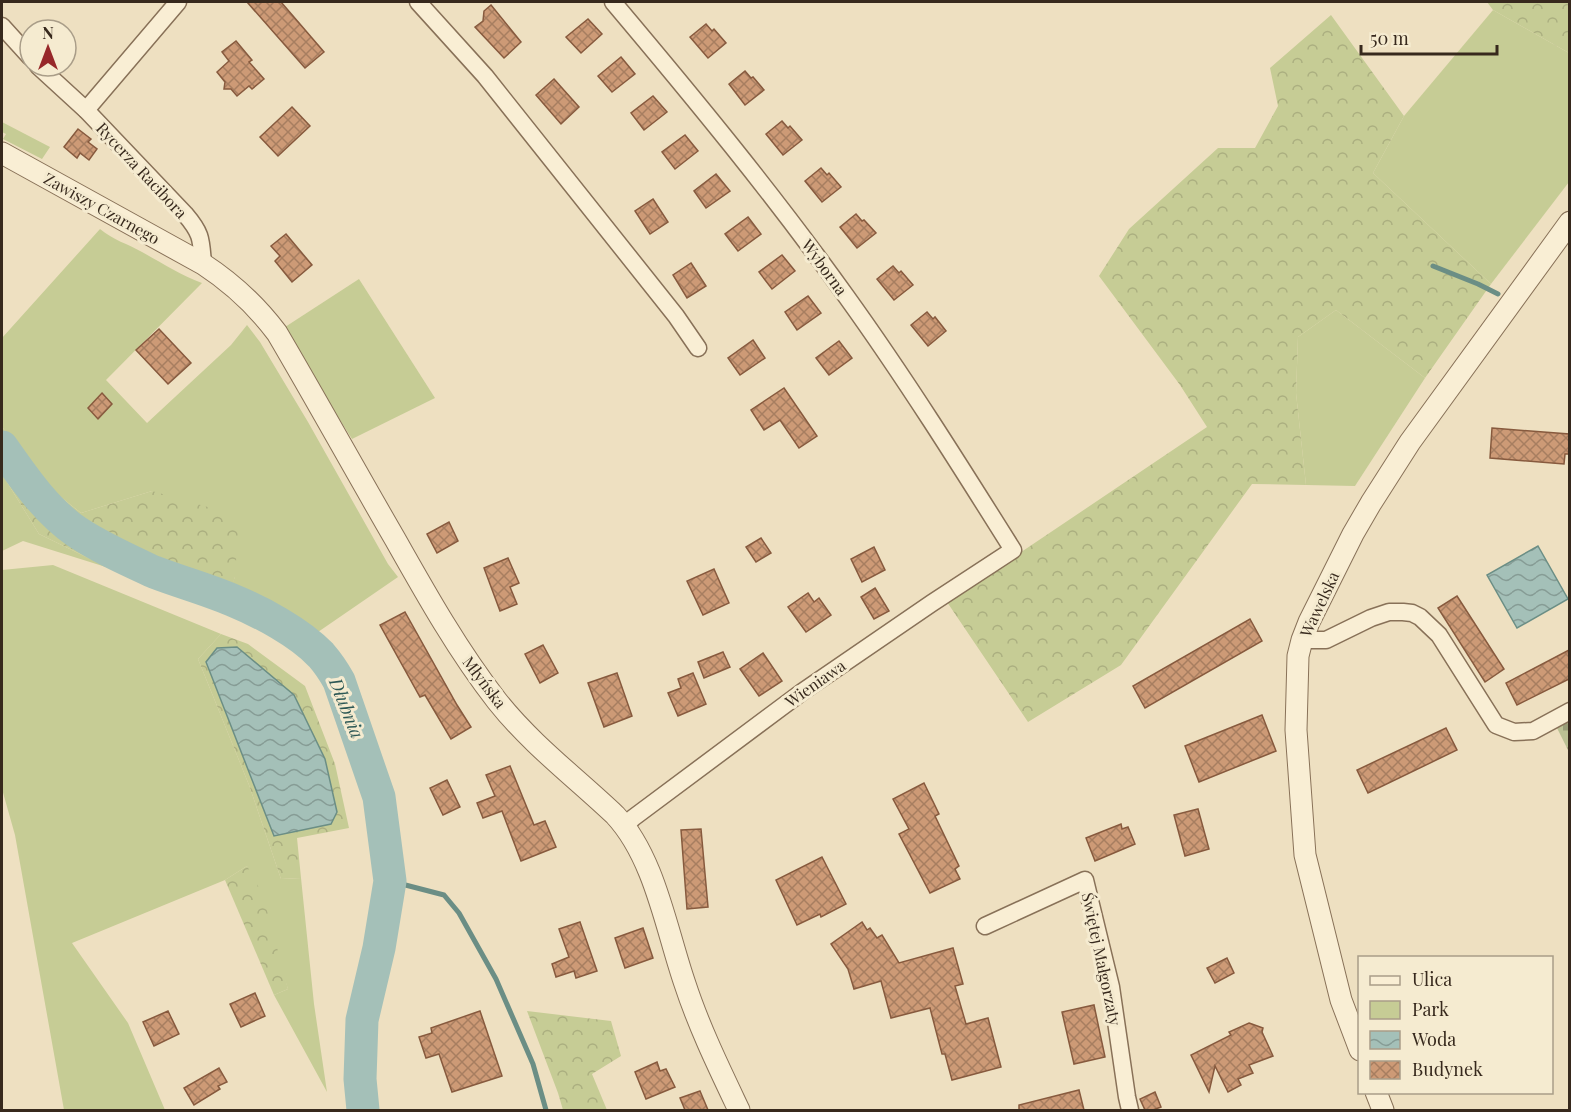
<svg xmlns="http://www.w3.org/2000/svg" width="1571" height="1112" viewBox="0 0 1571 1112" font-family="'Playfair Display',serif">
  <defs>
    <pattern id="forest-crowns" width="20" height="18" patternUnits="userSpaceOnUse" patternTransform="scale(1.5)"><rect width="20" height="18" fill="#c6cc95"/><path d="M2 6a3 3 0 1 1 6 0M12 15a3 3 0 1 1 6 0" fill="none" stroke="#abaf80"/></pattern>
    <pattern id="cemetery-stones" width="16" height="16" patternUnits="userSpaceOnUse" patternTransform="scale(1.5)"><rect width="16" height="16" fill="#bcc194"/><path d="M2 7V4a2 2 0 0 1 4 0v3zM10 15v-3a2 2 0 0 1 4 0v3z" fill="#9a9d78"/></pattern>
    <pattern id="water-waves" width="16" height="10" patternUnits="userSpaceOnUse" patternTransform="scale(1.5)"><rect width="16" height="10" fill="#a4c0b8"/><path d="M0 5q4-4 8 0t8 0" fill="none" stroke="#869c95"/></pattern>
    <pattern id="building-cross-hatch" width="8" height="8" patternUnits="userSpaceOnUse" patternTransform="scale(1.5)"><rect width="8" height="8" fill="#cd9a76"/><path d="M0 0l8 8M0 8l8-8" fill="none" stroke="#a77e60"/></pattern>
  </defs>
  <rect width="100%" height="100%" fill="#eee0c1"/>
  <g fill="#c6cc95">
    <polygon points="1493,10 1569,53 1569,182 1491,284 1373,173 1404,116"/>
    <polygon points="2,122 50,147 42,159 3,139 6,134 2,132"/>
    <path d="M100,229C113,240 128,244 142,252C162,263 180,275 202,283L106,380L147,423L231,345L247,325L260,342L308,422L388,564L398,577L318,632L232,584L235,577L152,491L81,513L57,494L2,427V338Z"/>
    <polygon points="359,279 435,398 352,439 282,329"/>
    <polygon points="1336,310 1425,378 1355,486 1306,485 1296,393 1298,337"/>
    <polygon points="2,474 39,534 109,568 23,541 2,551"/>
    <polygon points="53,565 221,634 198,659 249,785 281,879 301,878 314,1004 327,1092 274,995 288,989 247,866 225,880 72,943 128,1023 165,1110 64,1110 15,835 2,789 2,570"/>
  </g>
  <g fill="url(#forest-crowns)">
    <polygon points="1487,2 1569,2 1569,53 1493,10"/>
    <polygon points="1331,15 1404,116 1373,173 1491,284 1425,378 1336,310 1298,337 1296,393 1306,485 1252,484 1121,665 1028,722 947,602 1207,427 1180,385 1099,276 1129,229 1218,148 1255,148 1278,106 1270,68"/>
    <polygon points="2,427 57,494 81,513 152,491 239,516 235,577 224,610 109,568 39,534 2,474"/>
    <polygon points="221,634 248,644 305,686 335,764 349,828 297,838 301,878 281,879 249,785 198,659"/>
    <polygon points="247,866 263,895 288,989 274,995 225,880"/>
    <polygon points="527,1011 611,1021 621,1056 592,1074 607,1110 563,1110 558,1093"/>
  </g>
  <polygon fill="url(#cemetery-stones)" points="1569,719 1569,752 1556,726"/>
  <g fill="url(#water-waves)" stroke="#6b8e85" stroke-width="1.5">
    <polygon points="1538,546 1568,599 1517,628 1487,575"/>
    <polygon points="237,647 294,695 325,759 337,812 331,824 274,836 206,662 217,648"/>
  </g>
  <g fill="none" stroke-linecap="round" stroke-linejoin="round">
    <g stroke="#6b8e85" stroke-width="5">
      <polyline points="1433,266 1478,284 1498,294"/>
      <polyline points="390,881 444,895 459,913 496,979 533,1064 546,1110"/>
    </g>
    <path stroke="#a4c0b8" stroke-width="33" d="M2,447C23,477 46,511 77,532C101,548 128,560 154,572C180,582 206,589 232,600C261,612 299,632 321,655C328,663 334,672 339,681L379,797L390,881L379,948L362,1020L360,1079L363,1110"/>
  </g>
  <g fill="url(#building-cross-hatch)" stroke="#875a3e" stroke-width="1.5">
    <polygon points="247,2 281,2 324,52 305,68"/>
    <polygon points="491,5 521,42 504,58 475,27 483,21 484,11"/>
    <polygon points="588,19 602,34 581,53 566,37"/>
    <polygon points="706,24 712,31 714,29 726,43 708,58 690,37"/>
    <polygon points="236,41 252,60 249,62 264,79 252,89 249,86 237,96 231,89 224,89 225,82 217,72 229,61 222,52"/>
    <polygon points="621,57 635,74 612,92 598,76"/>
    <polygon points="745,71 751,78 753,77 764,90 745,105 729,84"/>
    <polygon points="554,79 579,107 561,124 536,95"/>
    <polygon points="653,96 667,112 644,130 631,113"/>
    <polygon points="292,107 310,126 278,156 260,137"/>
    <polygon points="782,121 788,128 790,126 802,140 783,155 766,134"/>
    <polygon points="78,129 91,139 88,142 97,149 89,160 80,153 77,158 64,147"/>
    <polygon points="685,135 698,151 675,169 662,152"/>
    <polygon points="821,168 827,175 829,173 841,187 822,202 805,181"/>
    <polygon points="716,174 730,191 706,208 694,191"/>
    <polygon points="653,199 668,222 650,234 635,211"/>
    <polygon points="856,214 862,221 864,220 876,233 857,248 840,227"/>
    <polygon points="748,217 761,234 738,251 725,234"/>
    <polygon points="286,234 312,265 292,282 275,261 280,256 271,246"/>
    <polygon points="782,255 795,271 772,289 759,272"/>
    <polygon points="691,263 706,286 687,298 673,275"/>
    <polygon points="893,266 899,273 901,271 913,285 894,300 877,279"/>
    <polygon points="808,296 821,313 797,330 785,312"/>
    <polygon points="927,312 933,319 935,317 946,331 928,346 911,325"/>
    <polygon points="159,329 191,363 168,384 136,350"/>
    <polygon points="753,340 765,358 740,375 728,358"/>
    <polygon points="839,341 852,358 829,375 816,358"/>
    <polygon points="784,388 817,436 799,448 780,420 764,430 751,410"/>
    <polygon points="102,393 112,404 98,419 88,408"/>
    <polygon points="1492,428 1569,434 1569,454 1565,454 1564,464 1490,458"/>
    <polygon points="449,522 458,541 437,553 427,534"/>
    <polygon points="761,538 771,553 756,562 746,547"/>
    <polygon points="874,547 885,570 862,582 851,559"/>
    <polygon points="508,558 519,583 510,587 517,604 500,611 484,568"/>
    <polygon points="714,569 729,603 703,615 687,581"/>
    <polygon points="875,588 889,611 874,619 861,597"/>
    <polygon points="808,593 814,602 819,598 831,615 806,632 788,607"/>
    <polygon points="1457,596 1504,669 1485,682 1438,608"/>
    <polygon points="405,612 457,705 471,727 451,739 425,695 420,697 380,625"/>
    <polygon points="1250,619 1262,641 1145,708 1133,686"/>
    <polygon points="543,645 558,673 540,683 525,654"/>
    <polygon points="1569,650 1569,679 1517,705 1506,683"/>
    <polygon points="723,652 730,667 704,678 698,662"/>
    <polygon points="763,653 782,681 759,696 740,669"/>
    <polygon points="617,673 632,716 604,727 588,683"/>
    <polygon points="693,673 706,704 678,716 668,693 681,688 678,679"/>
    <polygon points="1262,715 1276,751 1199,782 1185,746"/>
    <polygon points="1446,728 1457,750 1368,793 1357,770"/>
    <polygon points="510,766 534,825 545,821 556,847 521,861 502,811 483,818 477,803 495,796 486,775"/>
    <polygon points="447,780 460,807 443,815 430,788"/>
    <polygon points="924,783 939,814 935,816 959,866 955,869 960,879 930,893 899,834 909,829 893,799"/>
    <polygon points="1198,809 1209,849 1185,856 1174,815"/>
    <polygon points="1121,824 1122,829 1128,827 1135,844 1095,861 1086,838"/>
    <polygon points="701,829 708,907 687,909 681,830"/>
    <polygon points="822,857 846,904 821,917 820,914 797,925 776,880"/>
    <polygon points="580,922 597,971 576,978 574,971 556,977 552,964 569,957 559,929"/>
    <polygon points="862,922 867,930 870,928 877,938 882,935 899,963 953,948 963,984 955,986 966,1024 988,1018 1001,1067 952,1080 945,1054 942,1054 930,1008 891,1018 881,981 854,989 848,969 831,944"/>
    <polygon points="643,928 653,958 625,968 615,938"/>
    <polygon points="1227,958 1234,973 1215,983 1207,968"/>
    <polygon points="255,993 265,1016 241,1027 230,1004"/>
    <polygon points="1094,1005 1105,1057 1074,1064 1062,1012"/>
    <polygon points="168,1011 179,1034 154,1046 143,1022"/>
    <polygon points="480,1011 502,1076 452,1092 439,1054 426,1058 419,1037 432,1033 431,1028"/>
    <polygon points="1249,1023 1263,1028 1262,1032 1273,1056 1249,1065 1253,1073 1238,1079 1241,1085 1228,1092 1215,1066 1209,1092 1191,1055 1231,1035 1229,1032"/>
    <polygon points="657,1062 660,1071 666,1069 675,1087 646,1099 635,1072"/>
    <polygon points="219,1068 227,1082 218,1086 220,1089 194,1105 184,1088"/>
    <polygon points="1079,1090 1084,1110 1019,1110 1019,1105"/>
    <polygon points="700,1091 708,1110 685,1110 680,1098"/>
    <polygon points="1155,1092 1161,1107 1153,1110 1145,1110 1140,1099"/>
  </g>
  <g fill="none" stroke-linecap="round" stroke-linejoin="round">
    <defs>
      <g id="minor">
        <polyline points="418,2 485,76 676,316 698,348"/>
        <path d="M613,2C694,98 773,194 846,296C905,378 959,464 1013,550L932,603L802,692L633,818L625,826"/>
        <polyline points="2,26 30,57"/>
        <path d="M38,66L86,110L185,214C202,234 201,239 203,264"/>
        <polyline points="86,110 178,2"/>
        <polyline points="1302,640 1326,640 1371,618 1389,612 1403,612 1412,613 1420,617 1439,635 1496,725 1514,732 1533,731 1570,711"/>
        <polyline points="985,926 1085,880 1111,987 1127,1097 1130,1110"/>
      </g>
      <g id="tertiary">
        <path d="M2,153L203,264C232,283 256,305 277,333C317,401 355,470 395,539C426,594 458,651 497,701C531,744 576,778 615,815C655,858 666,929 685,984C699,1027 720,1070 739,1110"/>
        <polyline points="1360,1050 1341,1000 1305,855 1296,730 1298,656 1302,640 1309,622 1353,534 1371,503 1410,442 1570,222"/>
        <polyline points="1376,1092 1383,1110"/>
      </g>
    </defs>
    <use href="#minor" stroke="#887158" stroke-width="19"/>
    <use href="#tertiary" stroke="#887158" stroke-width="23"/>
    <use href="#minor" stroke="#f9eed4" stroke-width="16"/>
    <use href="#tertiary" stroke="#f9eed4" stroke-width="21"/>
  </g>
  <g text-anchor="middle" dominant-baseline="central" stroke-width="6" stroke-linejoin="round" paint-order="stroke">
    <g font-size="16" fill="#37291d" stroke="#f5ebd0">
      <text transform="translate(142 170) rotate(47)">Rycerza Racibora</text>
      <text transform="translate(102 208) rotate(29)">Zawiszy Czarnego</text>
      <text transform="translate(825 267) rotate(54)">Wyborna</text>
      <text transform="translate(1319 604) rotate(-65)">Wawelska</text>
      <text transform="translate(485 682) rotate(53)">Młyńska</text>
      <text transform="translate(815 683) rotate(-35)">Wieniawa</text>
      <text transform="translate(1102 959) rotate(78)">Świętej Małgorzaty</text>
    </g>
    <g font-size="18" font-style="italic" fill="#2c5754" stroke="#f5ebd0">
      <text transform="translate(347 708) rotate(68)">Dłubnia</text>
    </g>
  </g>
  <rect width="1571" height="1112" fill="none" stroke="#37291d" stroke-width="6"/>
  <rect x="1358" y="956" width="195" height="138" fill="#f5ebd0" stroke="#a99d88" stroke-width="1.5"/>
  <rect x="1370" y="976" width="30" height="9" fill="#f9eed4" stroke="#a99d88" stroke-width="1.5"/>
  <text x="1412" y="986" font-size="18" fill="#37291d">Ulica</text>
  <rect x="1370" y="1001" width="30" height="18" fill="#c6cc95" stroke="#a99d88" stroke-width="1.5"/>
  <text x="1412" y="1016" font-size="18" fill="#37291d">Park</text>
  <rect x="1370" y="1031" width="30" height="18" fill="url(#water-waves)" stroke="#a99d88" stroke-width="1.5"/>
  <text x="1412" y="1046" font-size="18" fill="#37291d">Woda</text>
  <rect x="1370" y="1061" width="30" height="18" fill="url(#building-cross-hatch)" stroke="#a99d88" stroke-width="1.5"/>
  <text x="1412" y="1076" font-size="18" fill="#37291d">Budynek</text>
  <g transform="translate(48 48)"><circle r="28" fill="#f5ebd0" stroke="#a99d88" stroke-width="1.5"/>
  <path d="M0-4.5L10 22L0 15L-10 22Z" fill="#97282a"/>
  <text y="-9" font-size="16" font-weight="bold" text-anchor="middle" fill="#37291d">N</text>
  </g>
  <path d="M1361 45v9h136v-9" fill="none" stroke="#37291d" stroke-width="3"/>
  <text x="1370" y="45" font-size="18" fill="#37291d" stroke="#f5ebd0" stroke-width="4.5" paint-order="stroke">50 m</text>
</svg>
